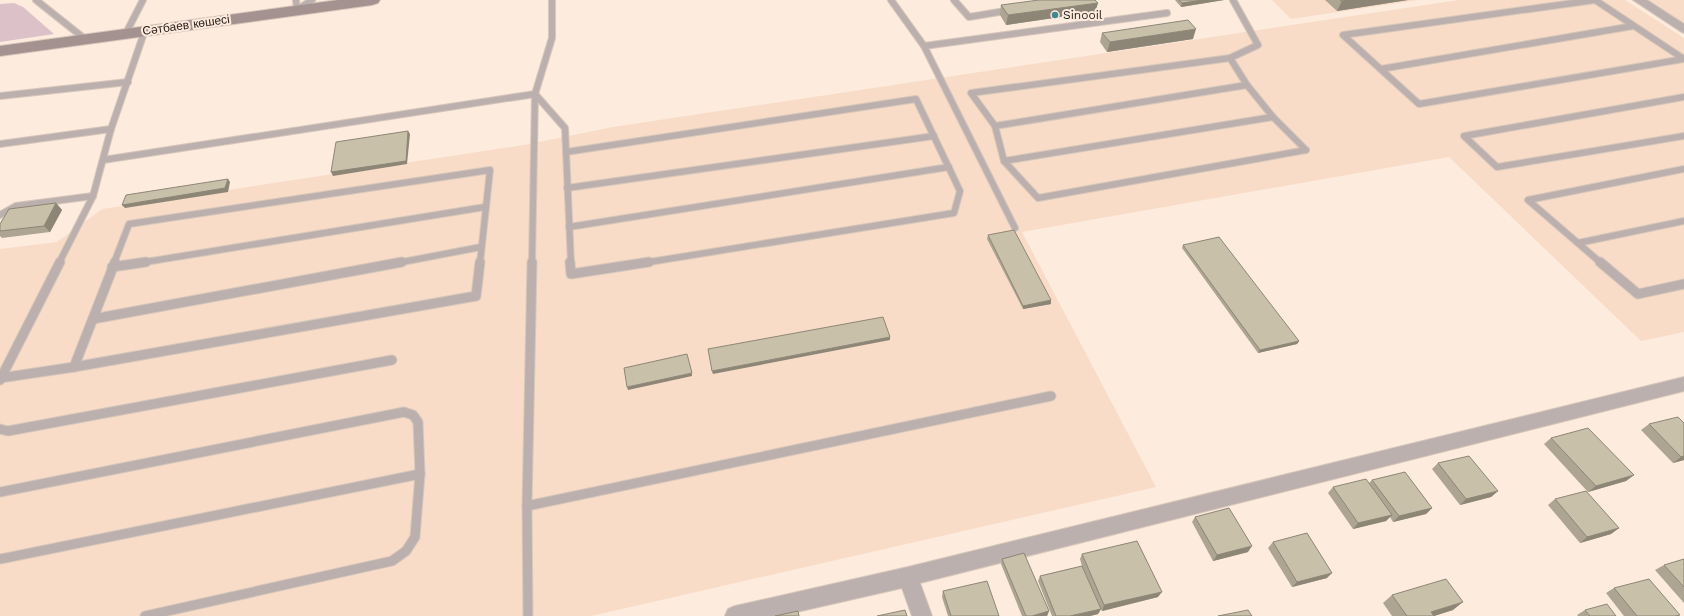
<svg xmlns="http://www.w3.org/2000/svg" width="1684" height="616" viewBox="0 0 1684 616" font-family="'Work Sans',sans-serif">
  <rect width="100%" height="100%" fill="#fdebde"/>
  <g fill="#f8dcc7">
    <polygon points="1272,0 1418,0 1291,19"/>
    <polygon points="1459,0 1625,0 1684,38 1684,332 1641,341 1449,157 1022,232 1156,487 591,616 0,616 0,249 57,242 102,209 524,145 613,127"/>
    <polygon points="1647,0 1684,0 1684,23"/>
  </g>
  <polygon fill="#dcc1c8" points="14,3 23,7 54,34 0,42 0,4"/>
  <g fill="none" stroke-linecap="round" stroke-linejoin="round">
    <defs>
      <g id="service-far1">
        <polyline points="36,0 85,39"/>
        <polyline points="296,0 297,10 312,0"/>
        <polyline points="552,0 552,38 535,94 565,128 571,263"/>
        <polyline points="891,0 924,46 1167,13"/>
        <polyline points="954,0 969,17 1011,10"/>
        <polygon points="1595,0 1684,59 1419,104 1343,35"/>
        <polyline points="126,33 143,0"/>
        <polyline points="924,46 1015,228"/>
        <polyline points="1230,58 1258,45 1233,0"/>
        <polyline points="1381,69 1633,26"/>
        <polyline points="0,96 128,82"/>
        <polyline points="1684,97 1464,136 1497,167 1684,136"/>
        <polyline points="1273,117 1004,161 1038,198 1306,150"/>
        <polyline points="995,126 971,93 1230,58 1247,85"/>
        <polyline points="0,144 111,129"/>
        <polyline points="566,152 916,99 960,191 954,213 643,263"/>
        <polyline points="103,160 535,94 532,263"/>
        <polyline points="1004,161 995,126 1247,85 1273,117 1306,150"/>
        <polyline points="567,188 934,136"/>
        <polyline points="0,215 16,206 93,196"/>
        <polyline points="569,227 949,167"/>
        <polyline points="1578,243 1684,221"/>
        <polyline points="59,263 93,196 111,129 145,30"/>
        <polyline points="114,263 129,224 490,170 480,263"/>
        <polyline points="139,263 485,207"/>
        <polyline points="397,263 481,247"/>
        <polyline points="1601,263 1528,200 1684,169"/>
      </g>
      <g id="service">
        <polyline points="570,262 571,274 649,262"/>
        <polyline points="1600,262 1638,294 1684,284"/>
        <polyline points="112,267 146,262"/>
        <polyline points="93,319 402,262"/>
        <polyline points="74,367 115,262"/>
        <polyline points="74,367 476,296 480,262"/>
        <polyline points="0,378 74,367"/>
        <polyline points="0,380 60,262"/>
        <polyline points="0,429 8,431 392,360"/>
        <polyline points="0,492 404,412 413,415 418,422 420,474 415,537 406,551 392,561 145,616"/>
        <polyline points="527,506 1051,396"/>
        <polyline points="0,559 420,474"/>
        <polyline points="528,616 527,506 532,262"/>
      </g>
      <g id="minor">
        <polygon points="1633,0 1647,0 1684,24 1684,33 1680,31"/>
        <polygon points="1684,377 1684,391 920,583 932,616 912,616 902,588 779,616 725,616 728,609 735,606 908,567"/>
      </g>
      <polygon id="secondary" points="338,0 380,0 378,3 372,5 0,56 0,46"/>
    </defs>
    <use href="#service-far1" stroke="#d7c7bb" stroke-width="8"/>
    <use href="#service" stroke="#d7c7bb" stroke-width="11"/>
    <use href="#minor" stroke="#d7c7bb" stroke-width="2"/>
    <use href="#secondary" stroke="#d7c7bb" stroke-width="2"/>
    <use href="#service-far1" stroke="#bcb0ae" stroke-width="6"/>
    <use href="#service" stroke="#bcb0ae" stroke-width="9"/>
    <use href="#minor" fill="#bcb0ae" fill-rule="evenodd"/>
    <use href="#secondary" fill="#a3928f" fill-rule="evenodd"/>
  </g>
  <g fill="#ada592">
    <polygon points="1175,0 1224,0 1181,7"/>
    <polygon points="1325,0 1408,0 1337,11"/>
    <polygon points="1098,3 1095,12 1006,25 1000,15 1001,5"/>
    <polygon points="1102,33 1193,39 1107,52 1100,42"/>
    <polygon points="56,203 62,210 50,232 2,238 0,236 0,224"/>
    <polygon points="988,235 1051,304 1023,309 987,239"/>
    <polygon points="1183,245 1299,341 1297,344 1258,353 1182,248"/>
    <polygon points="1684,423 1684,460 1673,463 1641,430 1649,424"/>
    <polygon points="1551,438 1634,475 1626,481 1588,492 1544,444"/>
    <polygon points="1438,463 1498,491 1491,497 1460,505 1432,469"/>
    <polygon points="1372,480 1432,508 1426,514 1393,522 1390,517 1386,521 1353,529 1328,493 1333,487 1369,483"/>
    <polygon points="1555,499 1619,528 1611,534 1580,543 1548,505"/>
    <polygon points="1195,517 1248,552 1213,561 1192,522"/>
    <polygon points="1273,542 1327,578 1292,587 1268,548"/>
    <polygon points="1082,554 1158,597 1102,611 1101,609 1098,614 1090,616 1052,616 1038,581 1040,576 1082,566 1080,559"/>
    <polygon points="1002,559 1049,611 1047,616 1022,616 1001,564"/>
    <polygon points="1684,559 1684,603 1655,570 1664,565"/>
    <polygon points="1614,588 1680,615 1678,616 1624,616 1606,593"/>
    <polygon points="943,591 999,616 948,616 942,597"/>
    <polygon points="1392,595 1453,610 1434,616 1392,616 1383,603"/>
    <polygon points="1585,610 1616,616 1578,616 1577,615"/>
  </g>
  <g fill="#8d8677">
    <polygon points="1203,0 1224,0 1181,7 1182,3"/>
    <polygon points="1351,0 1408,0 1337,11 1342,1"/>
    <polygon points="1098,3 1095,12 1006,25 1008,15"/>
    <polygon points="1196,29 1193,39 1107,52 1110,42"/>
    <polygon points="408,131 410,134 407,164 333,176 331,172"/>
    <polygon points="228,179 230,182 228,192 125,208 122,205"/>
    <polygon points="56,203 62,210 50,232 44,226"/>
    <polygon points="1051,300 1051,304 1023,309 1023,306"/>
    <polygon points="890,337 890,340 713,374 712,371"/>
    <polygon points="1299,341 1297,344 1258,353 1260,350"/>
    <polygon points="692,373 692,376 628,390 627,387"/>
    <polygon points="1684,456 1684,460 1673,463 1681,457"/>
    <polygon points="1634,475 1626,481 1588,492 1596,486"/>
    <polygon points="1498,491 1491,497 1460,505 1466,499"/>
    <polygon points="1432,508 1426,514 1393,522 1399,516"/>
    <polygon points="1392,515 1386,521 1353,529 1358,523"/>
    <polygon points="1619,528 1611,534 1580,543 1587,537"/>
    <polygon points="1252,546 1248,552 1213,561 1217,555"/>
    <polygon points="1332,573 1327,578 1292,587 1297,582"/>
    <polygon points="1162,592 1158,597 1102,611 1104,605"/>
    <polygon points="1463,602 1453,610 1434,616 1431,612"/>
    <polygon points="1101,609 1098,614 1090,616 1070,616"/>
    <polygon points="1049,611 1047,616 1032,616"/>
  </g>
  <g fill="#c9c0aa" stroke="#8d8677">
    <polygon points="1039,0 1095,0 1098,3 1008,15 1001,5"/>
    <polygon points="1179,0 1203,0 1182,3"/>
    <polygon points="1340,0 1351,0 1342,1"/>
    <polygon points="1188,20 1196,29 1110,42 1102,33"/>
    <polygon points="408,131 406,161 331,172 336,142"/>
    <polygon points="228,179 225,188 122,205 126,195"/>
    <polygon points="56,203 44,226 0,231 0,224 9,209"/>
    <polygon points="1014,230 1051,300 1023,306 988,235"/>
    <polygon points="1219,237 1299,341 1260,350 1183,245"/>
    <polygon points="883,317 890,337 712,371 708,349"/>
    <polygon points="687,354 692,373 627,387 624,368"/>
    <polygon points="1678,417 1684,423 1684,456 1681,457 1649,424"/>
    <polygon points="1588,428 1634,475 1596,486 1551,438"/>
    <polygon points="1469,456 1498,491 1466,499 1438,463"/>
    <polygon points="1405,472 1432,508 1399,516 1372,480"/>
    <polygon points="1366,479 1392,515 1358,523 1333,487"/>
    <polygon points="1586,491 1619,528 1587,537 1555,499"/>
    <polygon points="1229,508 1252,546 1217,555 1195,517"/>
    <polygon points="1307,533 1332,573 1297,582 1273,542"/>
    <polygon points="1137,541 1162,592 1104,605 1082,554"/>
    <polygon points="1024,553 1049,611 1032,616 1026,616 1002,559"/>
    <polygon points="1684,559 1684,587 1664,565"/>
    <polygon points="1082,566 1101,609 1070,616 1056,616 1040,576"/>
    <polygon points="1446,579 1463,602 1431,612 1434,616 1407,616 1392,595"/>
    <polygon points="1649,579 1680,615 1675,616 1637,616 1614,588"/>
    <polygon points="987,581 999,616 951,616 943,591"/>
    <polygon points="1607,604 1616,616 1590,616 1585,610"/>
    <polygon points="905,610 907,616 877,616"/>
    <polygon points="1248,610 1252,616 1218,616"/>
    <polygon points="798,611 799,616 775,616"/>
  </g>
  <circle fill="#408790" stroke="#fdebde" stroke-width="1.5" cx="1055" cy="15" r="4"/>
  <g text-anchor="middle" dominant-baseline="central" stroke-width="4" stroke-linejoin="round" paint-order="stroke">
    <g font-size="12" fill="#2b231d" stroke="#fdebde" text-anchor="start">
      <text x="1063" y="15">Sinooil</text>
    </g>
    <g font-size="12" fill="#2b231d" stroke="#fdebde">
      <text transform="translate(186 25) rotate(-8)">Сәтбаев көшесі</text>
    </g>
  </g>
</svg>
